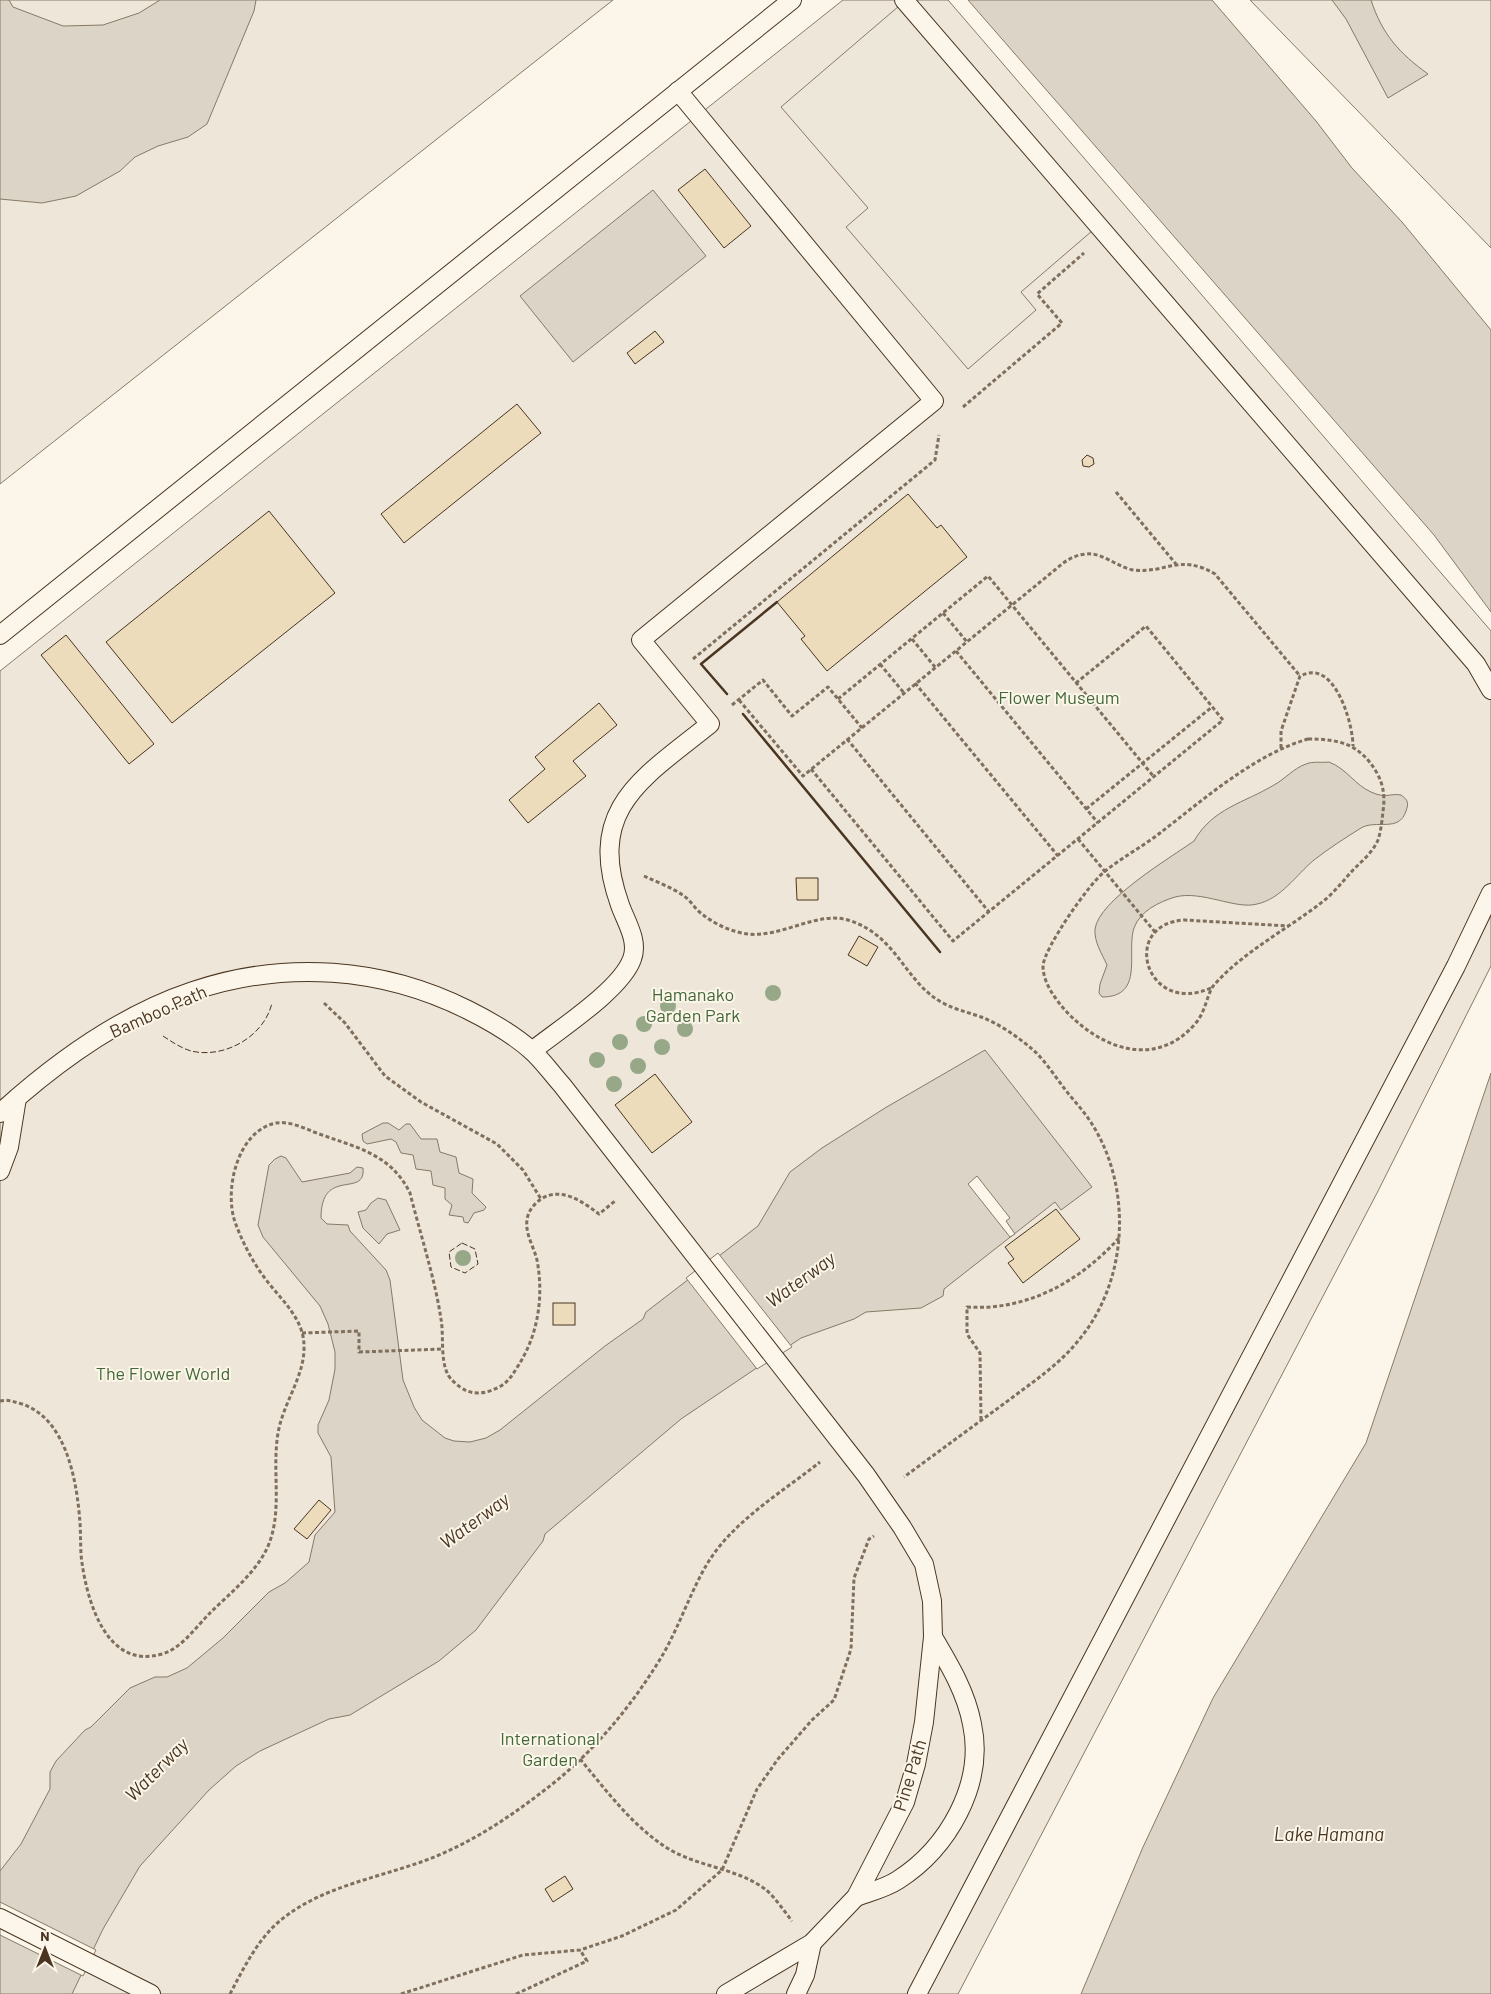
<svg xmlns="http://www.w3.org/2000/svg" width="1491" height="1994" viewBox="0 0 1491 1994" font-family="Barlow,sans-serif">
  <rect width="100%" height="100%" fill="#fbf6e9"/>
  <g fill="#ede6d9" stroke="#887966">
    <polygon points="0,0 613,0 0,484"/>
    <polygon points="843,0 948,0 1491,631 1491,966 1377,1193 958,1994 0,1994 0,671"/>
    <polygon points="1250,0 1491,0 1491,248"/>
  </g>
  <polygon fill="#ede7d9" stroke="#887966" points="899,6 1092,231 1021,292 1036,310 968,369 846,227 868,208 781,107"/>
  <g fill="#dcd4c6" stroke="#887966">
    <polygon points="0,0 9,0 13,7 63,26 103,25 139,13 160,0 256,0 254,11 207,124 188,137 158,146 135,157 120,171 76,196 42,203 0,199"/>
    <polygon points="968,0 1212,0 1316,121 1352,168 1402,222 1491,330 1491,612 1434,535"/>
    <path d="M1332,0H1371C1382,34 1399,53 1428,74L1388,98L1346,19Z"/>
    <polygon points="653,190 706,256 573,362 520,296"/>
    <path d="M1329,762C1347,769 1355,785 1371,792C1386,799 1389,793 1401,795C1408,800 1409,803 1406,811C1399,833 1376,819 1361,828C1345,838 1328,849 1314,860C1296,875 1281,899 1257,904C1236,910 1202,890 1175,897C1159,902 1140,911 1134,928C1126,952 1145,997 1102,997L1099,993L1100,984L1107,965C1102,954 1094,942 1095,929C1099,900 1170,858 1194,841C1213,808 1244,803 1274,785C1285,779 1294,768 1306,764C1313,761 1322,763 1329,762Z"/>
    <path d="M985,1050L1092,1187L1061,1210L1055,1202L944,1289L943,1296L921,1308L866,1312L854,1319L801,1338L681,1419L545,1534L543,1541L476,1630L439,1661L350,1715L329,1719L260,1751L236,1766L209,1790L140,1866L103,1929L72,1994H0V1871L21,1844L50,1789V1772L56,1761L85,1730L91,1727L130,1688L155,1677H167L187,1668L223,1638L269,1592L285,1583L309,1562L315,1535L335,1512L331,1457L318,1433V1425L329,1400L335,1369V1352L328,1324L320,1306L263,1237L258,1225L269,1165L275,1159L281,1156L286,1158L302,1182L350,1173L357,1167L363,1168C366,1199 321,1166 321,1218L327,1224L348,1225L350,1231L386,1270L390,1280L403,1380L414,1407L422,1420L445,1438L454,1441L470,1442L486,1438L500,1430L605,1346L643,1319L646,1312L758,1226L790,1172L822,1148L885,1108Z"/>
    <polygon points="1491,1073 1491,1994 1081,1994 1143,1847 1213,1698 1366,1443"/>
    <polygon points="383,1123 388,1123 399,1130 406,1124 410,1124 421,1139 437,1139 440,1152 456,1157 459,1173 473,1179 472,1193 486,1207 484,1210 474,1213 468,1223 464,1222 463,1217 449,1215 452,1205 445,1199 445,1188 433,1185 431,1171 416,1169 413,1155 401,1153 396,1142 391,1139 367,1144 363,1141 362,1134"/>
    <polygon points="378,1198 386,1200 400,1230 387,1234 379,1244 363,1228 358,1212 366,1210 371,1203"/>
  </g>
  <g fill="#fbf6e9" stroke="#887966">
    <polygon points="977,1176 1010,1218 1006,1221 1015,1234 1010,1237 968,1184"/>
    <polygon points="718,1253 792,1347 757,1369 686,1278"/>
    <polygon points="0,1902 96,1950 83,1976 0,1935"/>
  </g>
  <g fill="#ecdcbc" stroke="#4a3520">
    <polygon points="705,169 751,226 724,248 678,190"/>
    <polygon points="655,331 664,342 635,364 627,353"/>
    <polygon points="517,404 541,433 404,543 381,514"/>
    <polygon points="1087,455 1093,458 1094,464 1089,467 1083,466 1082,460"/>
    <polygon points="908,494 937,528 941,525 967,557 827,671 801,639 805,636 777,602"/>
    <polygon points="269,511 335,593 172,723 106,642"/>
    <polygon points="66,635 154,744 129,764 41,655"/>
    <polygon points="599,703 617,725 573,761 586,776 528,823 509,800 545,769 535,757"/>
    <polygon points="796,878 818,878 818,900 797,900"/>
    <polygon points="859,936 878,947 867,966 848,955"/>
    <polygon points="655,1074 692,1122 652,1153 615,1105"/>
    <polygon points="1056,1209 1080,1239 1023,1283 1008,1263 1014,1259 1005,1247"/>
    <rect x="553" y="1303" width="22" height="22"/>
    <polygon points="319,1500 331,1510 307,1539 294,1529"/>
    <polygon points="565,1876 573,1889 553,1902 545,1889"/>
  </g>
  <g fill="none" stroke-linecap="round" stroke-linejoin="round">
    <defs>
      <g id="service">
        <polyline points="904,0 1476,664 1491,690"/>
        <polyline points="0,635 792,0"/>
        <path d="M532,1051C558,1030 621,990 632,959C639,941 626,922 620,905C585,808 643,778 710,724L641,640L934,401L678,91"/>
        <path d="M0,1113C56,1062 121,1015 193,991C285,960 382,967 468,1010C490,1021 513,1034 532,1051C543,1061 552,1074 562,1085L866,1475L902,1527L924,1564L932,1601L933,1637L924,1722L916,1764L905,1802L856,1897L812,1943L726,1994"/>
        <polyline points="0,1171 9,1147 17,1098"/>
        <path d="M856,1897C870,1892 886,1888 898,1880C948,1848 985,1784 972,1724C966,1692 949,1664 933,1637"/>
        <polyline points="0,1918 151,1994"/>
        <polyline points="796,1994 805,1975 812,1943"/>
        <polyline points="917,1994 1456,966 1491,893"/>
      </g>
    </defs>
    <use href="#service" stroke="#4a3520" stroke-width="20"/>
    <g stroke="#7f6f5c" stroke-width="3" stroke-dasharray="4 2.5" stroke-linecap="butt">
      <polyline points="963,407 1062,323 1037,294 1084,253"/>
      <polyline points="1116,492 1176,564"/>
      <polyline points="943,613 967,642"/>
      <polyline points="912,639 935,667"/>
      <polyline points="956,651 1098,823"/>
      <polyline points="693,659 935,460 939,435"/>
      <polyline points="880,664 904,693"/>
      <polyline points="915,683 1058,856"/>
      <polyline points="838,699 988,576 1154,777"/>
      <path d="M739,700L803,776L1056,569C1065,561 1074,555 1086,554C1102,552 1117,567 1133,570C1165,574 1180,553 1215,574L1300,676"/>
      <polyline points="732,705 763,680 792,716 828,687 862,728"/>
      <polyline points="847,739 989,912"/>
      <path d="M1308,739C1340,739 1360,744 1377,773C1384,786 1385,798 1383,811C1382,821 1381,831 1378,840C1373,852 1362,861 1353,870C1344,880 1336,890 1326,899C1290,928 1245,950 1214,985C1207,993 1206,1012 1195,1024C1155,1070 1099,1048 1064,1009C1054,997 1043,982 1043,966C1044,948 1089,884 1104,872C1121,858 1142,847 1160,833C1203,800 1255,754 1308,739Z"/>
      <path d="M1281,748V731L1300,676C1305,674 1310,672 1315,673C1339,676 1353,726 1353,746"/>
      <polyline points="811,769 953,941 1223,720 1146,626 1076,683"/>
      <polyline points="1086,809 1212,707"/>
      <polyline points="1078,839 1155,932"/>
      <path d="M644,876C657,882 673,888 684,896C691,901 695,909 702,914C714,924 732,932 748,934C783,938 819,909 851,921C898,937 905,983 943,1003C956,1010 968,1012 981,1017C998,1023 1018,1037 1032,1049C1044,1059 1054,1075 1064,1088C1073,1100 1084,1111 1092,1124C1133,1189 1128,1282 1078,1341C1058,1366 1031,1383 1005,1403C972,1427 938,1452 904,1477"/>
      <path d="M1211,988C1145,1017 1119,923 1185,920L1289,926"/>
      <polyline points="324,1003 345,1023 385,1076 421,1102 497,1144 523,1170 541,1199"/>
      <polyline points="302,1333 359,1331 359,1352 443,1349"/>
      <path d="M0,1401C8,1399 14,1402 22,1404C67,1419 77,1482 80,1523C81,1537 80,1550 82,1563C88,1605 108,1670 162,1654C181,1649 196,1627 209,1614C230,1593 260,1570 270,1541C283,1504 270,1462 280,1424C288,1394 311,1365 302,1332C295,1310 277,1295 264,1277C252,1261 242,1241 235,1222C224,1190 237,1131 276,1123C288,1121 302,1127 314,1132C353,1147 390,1152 410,1193C420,1233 435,1279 441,1319C444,1336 440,1359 448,1375C450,1379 460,1388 465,1390C477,1396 490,1392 501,1386C509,1381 513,1374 518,1366C538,1335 544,1297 537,1260C534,1247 525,1234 527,1220C528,1211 534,1204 541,1199C561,1186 583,1202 599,1214L615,1201"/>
      <path d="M981,1420L980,1353L967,1334V1307C1027,1311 1079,1282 1119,1238"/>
      <path d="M580,1759C606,1790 630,1823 664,1846C695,1867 735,1867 765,1889C775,1897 784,1911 792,1921"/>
      <path d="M230,1994C242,1971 254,1947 272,1928C319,1882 391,1878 448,1851C483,1835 515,1813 546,1789C592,1754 632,1706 662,1656C679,1627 690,1593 707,1564C733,1521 781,1493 820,1462"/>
      <polyline points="401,1994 523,1955 580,1950 622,1936 676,1910 722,1870 757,1789 778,1759 812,1720 834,1700 851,1649 854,1578 869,1539 874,1536"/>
      <polyline points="516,1994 587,1961 580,1950"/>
    </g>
    <use href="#service" stroke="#fbf6e9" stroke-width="18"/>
    <g stroke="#4a3520" stroke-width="1" stroke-dasharray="6 2.5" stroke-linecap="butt">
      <path d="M163,1036C172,1042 181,1048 191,1051C224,1059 264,1037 272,1003"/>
      <polygon points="462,1243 475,1249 478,1264 465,1273 451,1267 449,1252"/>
    </g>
    <g stroke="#4a3520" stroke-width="2.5">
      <polyline points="727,694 701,664 777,602"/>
      <polyline points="743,714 940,952"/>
    </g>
  </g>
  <g fill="#96a887">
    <circle cx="773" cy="993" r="8"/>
    <circle cx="668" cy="1006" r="8"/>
    <circle cx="644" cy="1024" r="8"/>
    <circle cx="685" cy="1029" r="8"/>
    <circle cx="620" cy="1042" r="8"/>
    <circle cx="662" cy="1047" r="8"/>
    <circle cx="597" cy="1060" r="8"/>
    <circle cx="638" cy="1066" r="8"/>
    <circle cx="614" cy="1084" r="8"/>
    <circle cx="463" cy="1258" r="8"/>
  </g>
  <g text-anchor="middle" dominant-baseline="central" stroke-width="4" stroke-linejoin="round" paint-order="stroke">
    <g font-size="18" fill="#436837" stroke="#fbf6e9">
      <text x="1059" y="697">Flower Museum</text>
      <text x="693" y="994">Hamanako<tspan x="693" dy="21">Garden Park</tspan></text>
      <text x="163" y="1373">The Flower World</text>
      <text x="550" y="1738">International<tspan x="550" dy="21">Garden</tspan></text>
    </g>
    <g font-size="18" fill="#4a3520" stroke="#fbf6e9">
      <text transform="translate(158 1011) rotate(-24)">Bamboo Path</text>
      <text transform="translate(909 1775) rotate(-73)">Pine Path</text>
    </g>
    <g font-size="19" font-style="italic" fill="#4a3520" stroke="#fbf6e9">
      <text transform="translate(800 1279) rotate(-36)">Waterway</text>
      <text transform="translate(474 1520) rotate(-36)">Waterway</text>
      <text transform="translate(156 1769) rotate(-45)">Waterway</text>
      <text x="1329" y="1833">Lake Hamana</text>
    </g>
  </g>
  <g transform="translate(45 1949)" stroke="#fbf6e9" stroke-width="4" paint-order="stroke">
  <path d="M0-4L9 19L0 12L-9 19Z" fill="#4a3520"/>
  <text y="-8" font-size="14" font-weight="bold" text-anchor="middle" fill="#4a3520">N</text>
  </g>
</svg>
